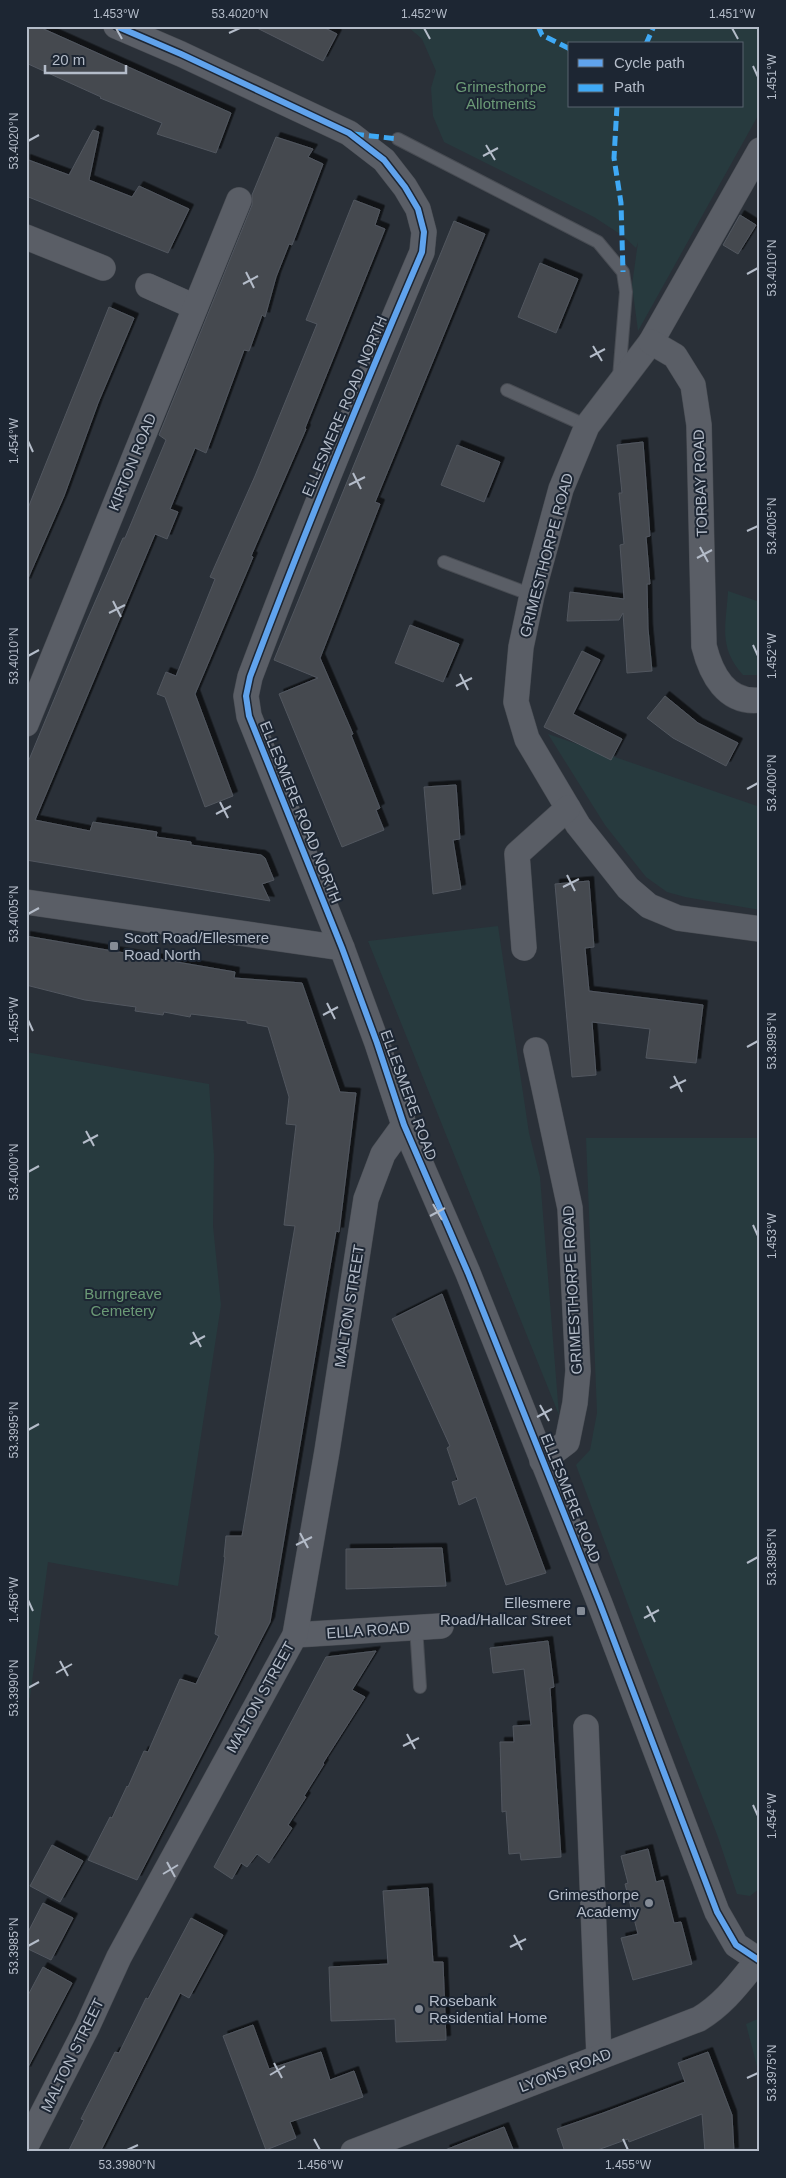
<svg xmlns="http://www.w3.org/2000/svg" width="786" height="2178" viewBox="0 0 786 2178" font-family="Helvetica,sans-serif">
  <defs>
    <filter id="shadow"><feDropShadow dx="4.5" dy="-4.5" stdDeviation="0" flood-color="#0009"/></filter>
  </defs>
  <rect width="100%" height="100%" fill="#2a3038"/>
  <g fill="#273a3e" fill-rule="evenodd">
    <path d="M407,26H760V112L638,331L632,285L638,242L636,248L623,236L594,217L444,142L433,116L431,88L436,71L422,39ZM570,44H742V106H570Z"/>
    <path d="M728,591L760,602V675H743C718,647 726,626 728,591Z"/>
    <polygon points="548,734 760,807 760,910 685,897 667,892 646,877 605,825"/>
    <polygon points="498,926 529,1133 540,1177 559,1415 368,941"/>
    <polygon points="26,1052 209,1084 214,1156 213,1226 221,1305 178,1586 48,1562 30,1697 26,1705"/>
    <polygon points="586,1138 760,1138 760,1888 750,1896 737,1894 718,1837 640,1637 576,1465 590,1450 597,1413"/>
    <polygon points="760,2018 760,2074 759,2074 746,2024"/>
  </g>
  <g fill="#444950" stroke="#52575f" filter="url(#shadow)">
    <polygon points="26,26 37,26 231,113 216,153 157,134 162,123 100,98 101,97 26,63"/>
    <polygon points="253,26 321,26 337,34 323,61"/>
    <polygon points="93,130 99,132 89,180 132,197 139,186 189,209 168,253 26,196 26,159 69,175"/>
    <polygon points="276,137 313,149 308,157 323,164 292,245 289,244 276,277 265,317 262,315 249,351 244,350 206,453 195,448 170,509 178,512 167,539 155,534 35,820 90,831 93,822 157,832 156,837 191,842 191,845 261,855 265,858 274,880 262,884 270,901 26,860 26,767 85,625 123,538 125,538 166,440 159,435 252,205 252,195"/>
    <polygon points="354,200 380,210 375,225 385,229 305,428 306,429 251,556 253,557 195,694 233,796 205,807 165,697 157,694 166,672 176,676 215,579 210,577 255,476 317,324 306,320"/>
    <polygon points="740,215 756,225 738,254 723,245"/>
    <polygon points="454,221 485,234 375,502 380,504 320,658 353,734 351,735 380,808 376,810 384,830 342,847 279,694 318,678 274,660"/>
    <polygon points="540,263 578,279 556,333 518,317"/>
    <polygon points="109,307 134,318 98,403 64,496 26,583 26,513"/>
    <polygon points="643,442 650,536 646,537 650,584 647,584 648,629 652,671 627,673 623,613 619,620 567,621 570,592 624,599 620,545 624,544 619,493 622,493 617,445"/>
    <polygon points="457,445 500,462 484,502 441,485"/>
    <polygon points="410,625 459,644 443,682 395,663"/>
    <polygon points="582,651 600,660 573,714 622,739 611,760 544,727"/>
    <polygon points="665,696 698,723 738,743 726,766 673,738 647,718"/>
    <polygon points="456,785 460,839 453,840 461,889 433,894 424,787"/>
    <polygon points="589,881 594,947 585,948 589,991 703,1005 696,1063 646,1058 650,1029 592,1022 596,1075 572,1077 555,884"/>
    <polygon points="26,936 235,972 234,978 302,983 340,1092 356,1093 339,1232 336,1231 270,1622 137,1880 88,1860 110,1817 112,1818 127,1786 128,1787 144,1751 148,1752 180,1679 196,1684 219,1636 215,1634 225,1557 224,1557 226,1536 242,1536 295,1226 284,1225 296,1125 286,1124 289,1097 268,1027 247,1023 247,1021 191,1014 190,1017 164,1012 163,1015 135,1011 136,1007 85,1000 26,985"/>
    <polygon points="442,1294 546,1573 506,1585 476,1497 459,1505 452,1482 458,1480 447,1448 450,1446 392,1319"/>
    <polygon points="433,1548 442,1548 446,1586 346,1589 346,1549"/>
    <polygon points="548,1641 554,1687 550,1688 561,1857 521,1860 520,1853 509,1854 506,1811 502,1812 500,1742 514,1742 513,1726 531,1725 524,1669 493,1673 490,1648"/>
    <polygon points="376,1651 352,1690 365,1697 323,1763 324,1764 304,1796 306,1797 288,1825 292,1828 269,1863 257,1854 247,1867 241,1863 232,1879 214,1867 326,1657"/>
    <polygon points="52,1845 83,1861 60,1902 30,1886"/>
    <polygon points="648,1849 656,1882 663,1880 674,1923 681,1922 692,1964 633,1980 621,1938 638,1934 625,1884 628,1883 621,1856"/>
    <polygon points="428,1888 433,1962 443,1962 446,2040 396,2042 395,2019 331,2021 329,1967 388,1964 383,1891"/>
    <polygon points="43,1903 73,1918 51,1960 26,1948 26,1936"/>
    <polygon points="191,1918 223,1935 189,1998 180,1993 100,2152 68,2152 84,2120 81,2119 115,2052 119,2053 146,1998 148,1999"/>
    <polygon points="43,1967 72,1983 26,2071 26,1999"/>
    <polygon points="253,2025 269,2069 321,2052 330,2080 354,2071 363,2097 290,2122 296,2138 266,2150 223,2036"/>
    <polygon points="708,2052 732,2115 734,2152 705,2152 702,2114 629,2142 628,2139 592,2152 565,2152 557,2129 603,2113 685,2082 678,2063"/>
    <polygon points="504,2127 514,2152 446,2152 445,2150"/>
  </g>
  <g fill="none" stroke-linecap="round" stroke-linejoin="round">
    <defs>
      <g id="service">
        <polyline points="398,139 598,242 623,272 626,292 619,377"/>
        <polyline points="507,390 587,426"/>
        <polyline points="444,562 532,595"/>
        <polyline points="416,1627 420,1687"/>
      </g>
      <g id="minor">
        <path d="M116,26L181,54L349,133L384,160L405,187L418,209L424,232L422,252C362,392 304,533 250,677L246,696L249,716L342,948L377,1043L404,1125L468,1273L600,1604L717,1912L736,1945L760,1961"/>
        <polyline points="760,150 651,342 587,426 561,489 532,595 521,647 516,702 527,739 578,825 628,888 649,906 678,918 760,929"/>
        <polyline points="26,237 103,268"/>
        <polyline points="148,286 195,307"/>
        <path d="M651,342L675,356L693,385L699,425L704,646C711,674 726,704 760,700"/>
        <polyline points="26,724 239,200"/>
        <polyline points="26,902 342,948"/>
        <polyline points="524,948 517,854 568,808"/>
        <polyline points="536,1050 570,1208 578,1371 575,1403 567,1442 542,1461"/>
        <polyline points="295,1635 441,1626"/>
        <polyline points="586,1727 599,2057"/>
        <polyline points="26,2146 87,2027 119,1957 295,1635 327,1451 366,1199 383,1154 404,1125"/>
        <path d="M353,2152L699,2019C724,2004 739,1983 757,1961"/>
      </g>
    </defs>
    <use href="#service" stroke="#484c53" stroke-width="14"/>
    <use href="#minor" stroke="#484c53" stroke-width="26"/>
    <use href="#service" stroke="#5a5e66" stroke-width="12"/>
    <use href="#minor" stroke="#5a5e66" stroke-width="25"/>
    <g stroke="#3fa9f5" stroke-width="5" stroke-dasharray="10 5" stroke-linecap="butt">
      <polyline points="538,26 542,35 570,49"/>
      <polyline points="646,44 654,26"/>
      <polyline points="617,106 614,158 621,203 623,272"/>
      <polyline points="354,134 398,139"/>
    </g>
    <defs>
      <path id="cycleway" d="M116,26L181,54L349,133L384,160L405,187L418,209L424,232L422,252C362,392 304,533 250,677L246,696L249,716L342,948L377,1043L404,1125L468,1273L600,1604L717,1912L736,1945L760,1961"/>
    </defs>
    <use href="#cycleway" stroke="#1d2633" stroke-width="9"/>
    <use href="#cycleway" stroke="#60a3ed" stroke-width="6"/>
  </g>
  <path fill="none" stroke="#b4bcc9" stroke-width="2" d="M116,28L122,39M424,28L430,39M732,28L738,39M229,33L240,28M753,66L758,77M28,141L39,135M486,145L495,160M483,156L498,148M246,272L254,288M747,274L758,268M243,284L258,276M593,346L602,361M590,357L605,349M28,441L33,452M353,473L361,489M349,485L365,477M747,531L758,526M700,547L708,562M697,558L712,550M113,601L121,617M109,613L125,605M753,645L758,656M28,656L39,650M460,674L468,690M456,686L472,678M747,789L758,783M220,802L228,818M216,814L231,806M567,875L575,891M563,887L579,879M28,914L39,908M327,1003L335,1019M323,1015L338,1007M28,1020L33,1031M747,1047L758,1041M674,1076L682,1092M670,1088L686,1080M86,1131L94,1146M83,1143L98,1135M28,1172L39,1166M433,1204L442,1220M430,1216L445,1208M753,1225L758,1236M193,1332L201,1347M190,1344L205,1336M540,1405L549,1421M537,1417L552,1409M28,1430L39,1424M300,1533L308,1548M296,1545L312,1537M747,1563L758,1557M28,1600L33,1611M647,1606L655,1622M644,1618L659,1610M60,1661L68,1676M56,1673L72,1664M28,1688L39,1682M407,1734L415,1749M403,1746L419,1738M753,1805L758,1816M167,1862L175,1877M163,1874L178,1865M514,1935L522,1950M28,1946L39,1940M510,1947L526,1939M274,2063L282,2078M270,2075L285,2066M747,2078L758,2073M314,2139L320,2150M623,2139L628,2150M127,2150L138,2145"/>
  <g fill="#848b96" stroke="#1d2633" stroke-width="2">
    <rect x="109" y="941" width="10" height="10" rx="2.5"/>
    <rect x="576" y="1606" width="10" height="10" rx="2.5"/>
    <circle cx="649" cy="1903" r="5"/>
    <circle cx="419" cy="2009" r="5"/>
  </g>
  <g text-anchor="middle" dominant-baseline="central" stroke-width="4" stroke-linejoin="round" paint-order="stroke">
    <g font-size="15" fill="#6b9a76" stroke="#1d2633">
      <text x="501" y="86">Grimesthorpe<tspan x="501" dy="17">Allotments</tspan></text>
      <text x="123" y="1293">Burngreave<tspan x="123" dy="17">Cemetery</tspan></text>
    </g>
    <g font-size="15" fill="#b4bcc9" stroke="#1d2633">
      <text transform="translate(344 406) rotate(-67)">ELLESMERE ROAD NORTH</text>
      <text transform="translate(132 462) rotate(-68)">KIRTON ROAD</text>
      <text transform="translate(700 483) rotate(-92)">TORBAY ROAD</text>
      <text transform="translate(546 555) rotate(-75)">GRIMESTHORPE ROAD</text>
      <text transform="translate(301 812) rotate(68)">ELLESMERE ROAD NORTH</text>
      <text transform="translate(409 1095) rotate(70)">ELLESMERE ROAD</text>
      <text transform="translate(572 1290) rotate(-93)">GRIMESTHORPE ROAD</text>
      <text transform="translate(349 1306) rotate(-81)">MALTON STREET</text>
      <text transform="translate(571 1498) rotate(68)">ELLESMERE ROAD</text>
      <text transform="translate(368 1630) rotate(-4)">ELLA ROAD</text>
      <text transform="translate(260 1697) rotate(-61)">MALTON STREET</text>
      <text transform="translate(72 2055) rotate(-64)">MALTON STREET</text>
      <text transform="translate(565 2070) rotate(-21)">LYONS ROAD</text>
    </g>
    <g font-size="15" fill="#b4bcc9" stroke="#1d2633" text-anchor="start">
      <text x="124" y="937">Scott Road/Ellesmere<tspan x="124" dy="17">Road North</tspan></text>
      <text x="571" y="1602" text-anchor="end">Ellesmere<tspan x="571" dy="17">Road/Hallcar Street</tspan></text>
      <text x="639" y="1894" text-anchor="end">Grimesthorpe<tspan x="639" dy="17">Academy</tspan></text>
      <text x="429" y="2000">Rosebank<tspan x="429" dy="17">Residential Home</tspan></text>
    </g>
  </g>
  <rect width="786" height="2178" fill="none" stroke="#1d2633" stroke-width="55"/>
  <rect x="568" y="42" width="175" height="65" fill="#1d2633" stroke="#59626f"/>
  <rect x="578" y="59" width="25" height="8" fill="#60a3ed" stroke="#59626f"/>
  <text x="614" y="68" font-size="15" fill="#b4bcc9">Cycle path</text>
  <rect x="578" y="84" width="25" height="8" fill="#3fa9f5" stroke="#59626f"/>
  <text x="614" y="92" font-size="15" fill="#b4bcc9">Path</text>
  <path d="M45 65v8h81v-8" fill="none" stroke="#b4bcc9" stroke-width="2.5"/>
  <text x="52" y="65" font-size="15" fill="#b4bcc9" stroke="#1d2633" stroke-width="4" paint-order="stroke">20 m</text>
  <rect x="28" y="28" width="730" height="2122" fill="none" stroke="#b4bcc9" stroke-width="2"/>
  <g font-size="12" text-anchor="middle" fill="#b4bcc9">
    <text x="116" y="18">1.453°W</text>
    <text x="240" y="18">53.4020°N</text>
    <text x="424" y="18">1.452°W</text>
    <text x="732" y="18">1.451°W</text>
    <text transform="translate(772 77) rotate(-90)" y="4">1.451°W</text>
    <text transform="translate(14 141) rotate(-90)" y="4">53.4020°N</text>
    <text transform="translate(772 268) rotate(-90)" y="4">53.4010°N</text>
    <text transform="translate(14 441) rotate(-90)" y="4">1.454°W</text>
    <text transform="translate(772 526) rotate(-90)" y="4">53.4005°N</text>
    <text transform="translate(772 656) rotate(-90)" y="4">1.452°W</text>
    <text transform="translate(14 656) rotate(-90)" y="4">53.4010°N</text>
    <text transform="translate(772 783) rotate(-90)" y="4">53.4000°N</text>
    <text transform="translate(14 914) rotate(-90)" y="4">53.4005°N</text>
    <text transform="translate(14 1020) rotate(-90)" y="4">1.455°W</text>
    <text transform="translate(772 1041) rotate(-90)" y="4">53.3995°N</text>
    <text transform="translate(14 1172) rotate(-90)" y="4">53.4000°N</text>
    <text transform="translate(772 1236) rotate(-90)" y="4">1.453°W</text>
    <text transform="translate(14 1430) rotate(-90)" y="4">53.3995°N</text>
    <text transform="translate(772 1557) rotate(-90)" y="4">53.3985°N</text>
    <text transform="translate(14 1600) rotate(-90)" y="4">1.456°W</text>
    <text transform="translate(14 1688) rotate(-90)" y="4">53.3990°N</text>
    <text transform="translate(772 1816) rotate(-90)" y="4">1.454°W</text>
    <text transform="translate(14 1946) rotate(-90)" y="4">53.3985°N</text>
    <text transform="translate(772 2073) rotate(-90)" y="4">53.3975°N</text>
    <text x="127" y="2169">53.3980°N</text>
    <text x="320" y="2169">1.456°W</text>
    <text x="628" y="2169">1.455°W</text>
  </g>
</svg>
